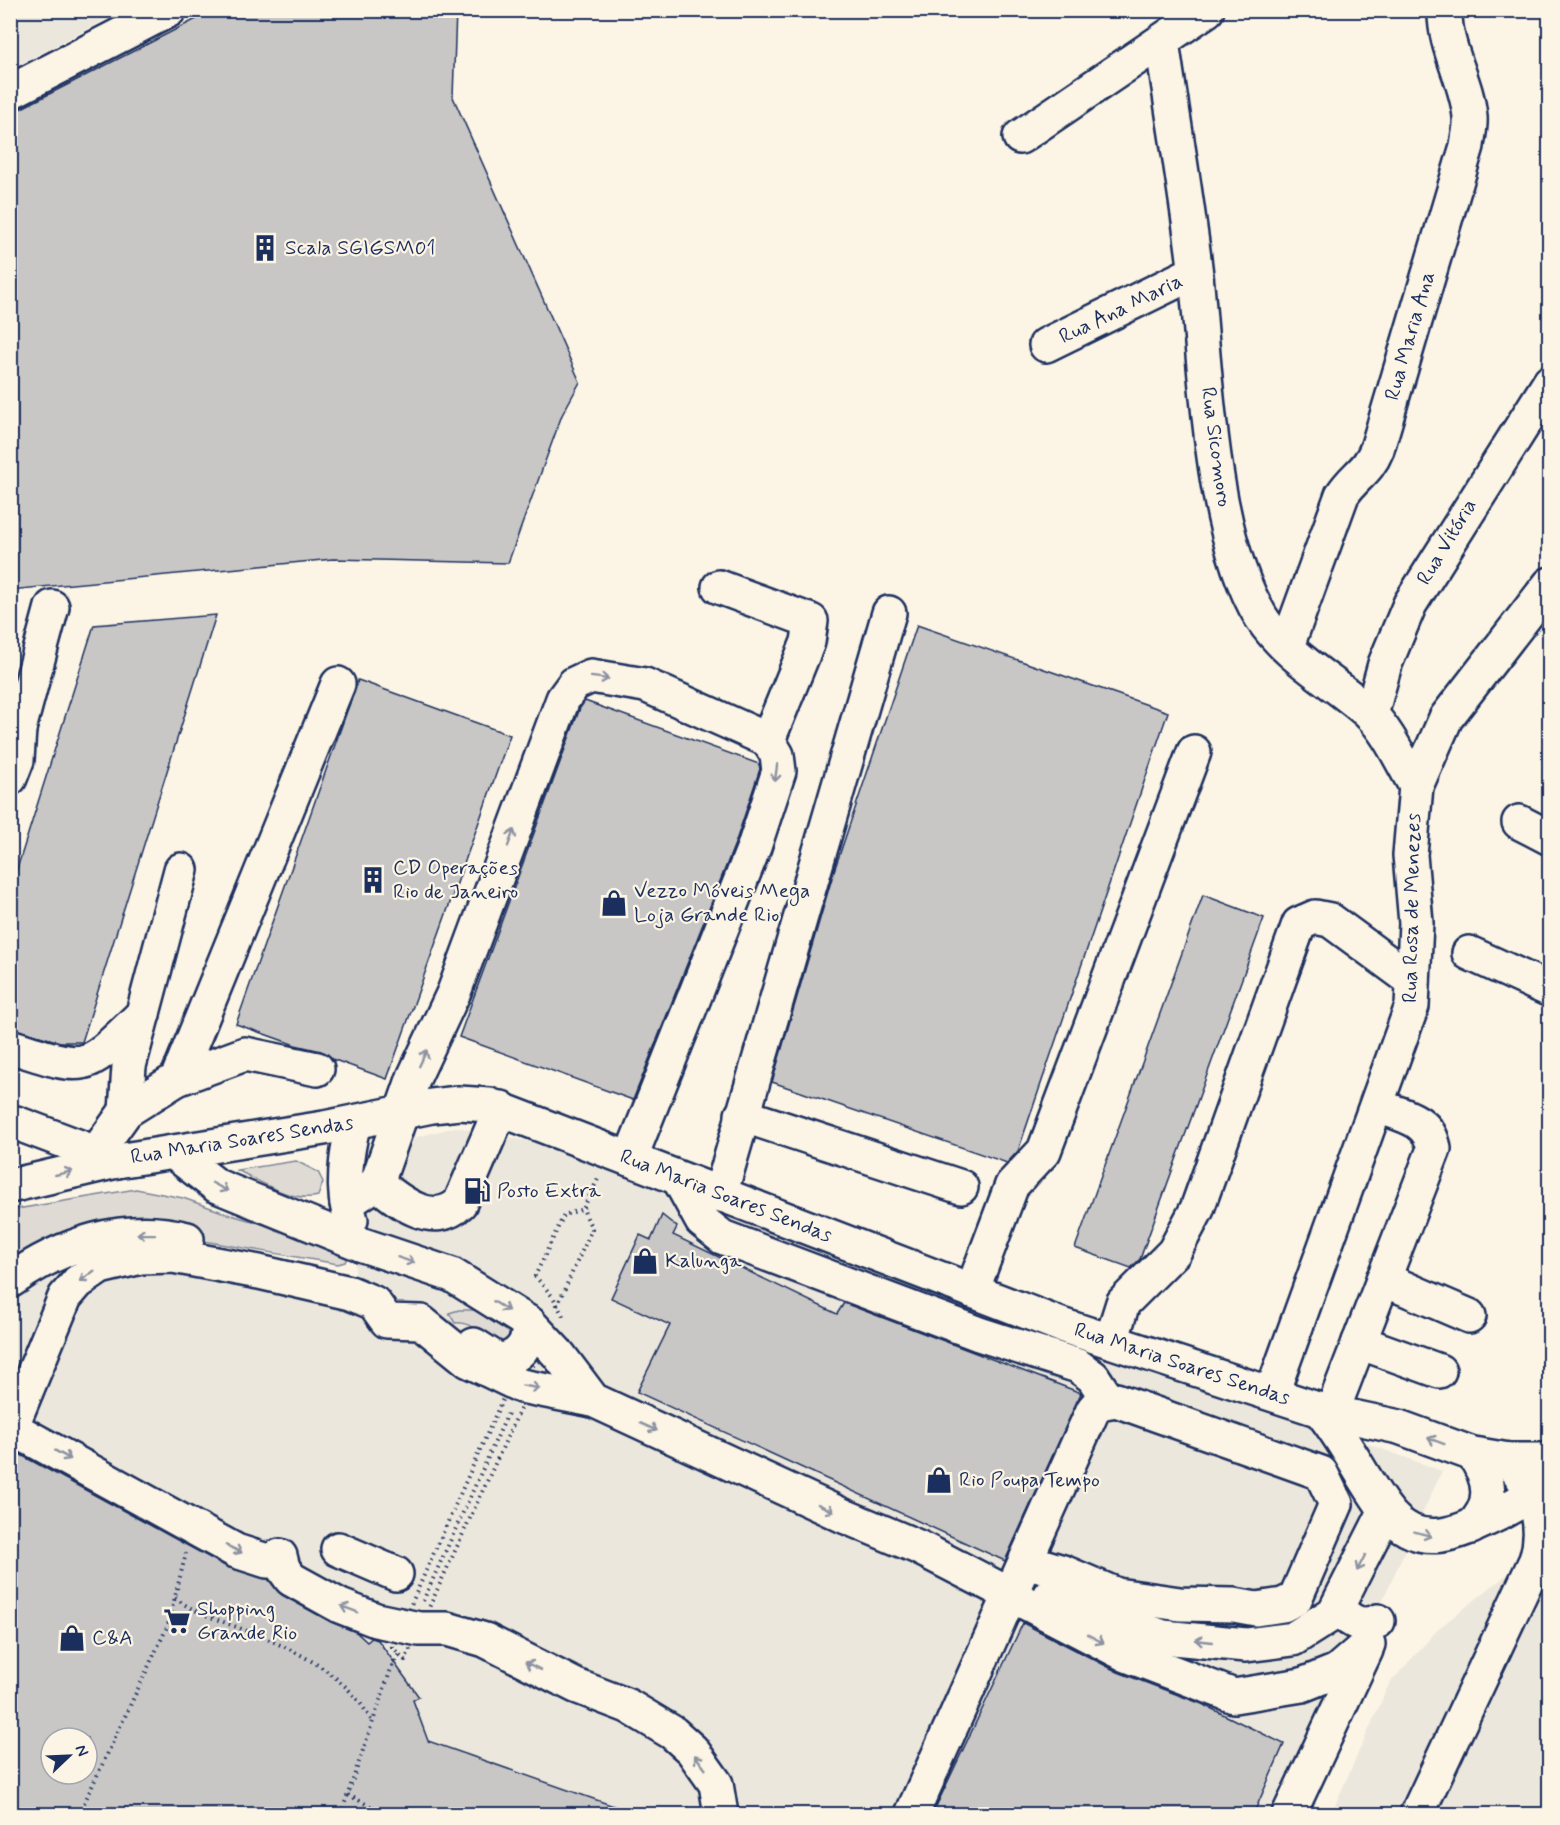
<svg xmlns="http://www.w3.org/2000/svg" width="1560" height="1825" viewBox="0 0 1560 1825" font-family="Mynerve,sans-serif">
  <rect width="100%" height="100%" fill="#fcf5e5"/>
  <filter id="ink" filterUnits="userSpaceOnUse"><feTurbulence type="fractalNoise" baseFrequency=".0167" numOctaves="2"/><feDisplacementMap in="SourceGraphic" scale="12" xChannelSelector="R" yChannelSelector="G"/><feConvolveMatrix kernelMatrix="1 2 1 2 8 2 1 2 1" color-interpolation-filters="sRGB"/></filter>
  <g filter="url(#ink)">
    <g fill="#ece7dc" fill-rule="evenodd">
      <polygon points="11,10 122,10 122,11 11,69"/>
      <path d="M455,1127L539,1143L948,1300L1273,1409L1442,1471L1284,1814H11L10,1301L44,1271L158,1237L313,1264L355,1275L357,1167L372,1149ZM51,1738H87V1774H51Z"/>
      <polygon points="1549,1542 1549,1814 1331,1814 1389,1684 1440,1627"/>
    </g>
    <g fill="#dfdbd4" stroke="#7d8599" stroke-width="1.5">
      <path d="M296,1161L318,1172L323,1182L318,1196C292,1203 260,1181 237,1170Z"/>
      <polygon points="136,1189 183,1198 231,1215 308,1237 348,1256 345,1262 338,1264 198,1240 86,1247 15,1289 11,1298 11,1210"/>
      <path d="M459,1310H478L515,1326L512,1351C496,1342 472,1321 455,1323L449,1313Z"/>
    </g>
    <g fill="#c8c7c6" stroke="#1b2f5e" stroke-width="1.5" fill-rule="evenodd">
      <polygon points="214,10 456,10 453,97 580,382 562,415 508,563 333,559 10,590 10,114"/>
      <polygon points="216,615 82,1042 60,1042 10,1028 10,891 94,625"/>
      <polygon points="917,625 1168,712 1018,1151 1007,1163 772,1082 834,871"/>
      <polygon points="358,680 510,735 387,1079 332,1059 321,1051 295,1045 236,1024"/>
      <polygon points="585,701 759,764 760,769 736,841 633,1100 459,1037 580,708"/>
      <polygon points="1203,895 1264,918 1140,1259 1131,1268 1075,1248"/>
      <polygon points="662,1215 677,1227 673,1235 837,1314 844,1303 1081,1393 1005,1561 637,1392 670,1325 611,1298 640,1235 651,1240"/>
      <path d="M10,1449L227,1567L268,1579L282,1595L331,1622L356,1632L367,1642L372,1638L378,1640L419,1697L413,1700L428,1741L631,1812V1815H10ZM51,1738H87V1774H51Z"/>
      <polygon points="1023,1623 1118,1672 1202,1704 1284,1744 1253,1815 932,1815"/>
    </g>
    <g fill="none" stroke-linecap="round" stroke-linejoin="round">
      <defs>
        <g id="minor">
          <path d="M1162,41C1173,119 1187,197 1196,275C1206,373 1210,533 1261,617C1286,657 1335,682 1369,713C1389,732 1402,763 1416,786"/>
          <polyline points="10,92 169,10"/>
          <polyline points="1020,137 1207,10"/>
          <polyline points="1046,345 1195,272"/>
          <polyline points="719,587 811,621 808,642 768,740"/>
          <path d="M1287,646L1342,495C1354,476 1368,472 1377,449L1467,146C1468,137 1471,126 1470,117C1467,80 1444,49 1445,10"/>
          <polyline points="1371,715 1385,664 1410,604 1550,382"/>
          <polyline points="10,725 19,729 52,607"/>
          <polyline points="10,778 17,760 19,729"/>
          <polyline points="1519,822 1550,838"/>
          <polyline points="1469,953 1550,990"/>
          <path d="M10,1046C91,1072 82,1072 143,1014"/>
          <polyline points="177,1079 338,684"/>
          <polyline points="126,1111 129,1066 181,870"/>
          <polyline points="742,1115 961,1187"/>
          <polyline points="173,1152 217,1186 360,1244 452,1275 529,1323 559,1355 593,1400 844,1516 918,1547 1127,1655 1234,1696 1302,1685 1337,1671 1368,1644"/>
          <polyline points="96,1153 126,1111 177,1079 245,1054 317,1069"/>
          <polyline points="679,1179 702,1221 722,1237 979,1334 1078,1366 1093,1377 1108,1400"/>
          <path d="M377,1183C399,1202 434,1229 460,1203L501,1108"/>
          <polyline points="720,1195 889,613"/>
          <polyline points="347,1203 377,1183 414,1077 454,992 563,699 574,684 591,676 645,685 768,740 777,755 779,771 754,847 630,1159"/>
          <path d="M351,1220C341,1191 346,1152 354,1123"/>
          <polyline points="1383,1279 1469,1316"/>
          <path d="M10,1281C62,1244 124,1223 187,1239"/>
          <polyline points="972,1291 1012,1185 1044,1151 1194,752"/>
          <polyline points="1111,1341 1123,1303 1174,1252 1197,1209 1299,924 1315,917 1330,920 1413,981"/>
          <polyline points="1359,1342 1439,1371"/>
          <path d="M474,1345L499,1361C520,1357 529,1345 529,1323"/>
          <polyline points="1272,1393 1412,1006 1416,923 1410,855 1416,786 1446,718 1550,584"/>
          <path d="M1332,1412L1434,1149C1430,1119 1402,1115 1377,1106"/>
          <polyline points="10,1427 236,1551 267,1561 280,1556 283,1568 291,1579 340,1606 376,1620 419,1629 447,1629 485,1640 576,1686 628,1706 673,1733 692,1750 716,1784 721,1814"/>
          <polyline points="11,1428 65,1297 78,1282 100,1267 141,1257 173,1256 259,1272 350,1293 374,1303 387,1321 421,1322 469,1361 521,1386 593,1400"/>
          <polyline points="338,1549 396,1574"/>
          <polyline points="1050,1596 1163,1637 1246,1645 1293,1639 1334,1613 1386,1510"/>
          <path d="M1341,1611C1351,1623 1364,1628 1378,1621"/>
          <polyline points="912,1814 1093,1410 1099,1403 1116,1400 1321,1473 1336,1504 1295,1599 1283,1605 1256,1609 1234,1605 1180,1604 1117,1595 1063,1572 1026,1561"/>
          <polyline points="1289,1814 1366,1650"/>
          <path d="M1417,1814L1536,1560C1548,1523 1534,1489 1509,1460"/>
        </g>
        <g id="major">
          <polyline points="16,1123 117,1161"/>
          <polyline points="10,1186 117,1161 324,1128 432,1106 459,1103 489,1105 1061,1325 1320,1410 1399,1427 1473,1454 1509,1460 1550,1460"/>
          <path d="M1320,1410C1346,1441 1362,1478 1386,1510C1419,1553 1459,1533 1498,1514C1516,1504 1533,1495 1550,1483"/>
          <path d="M1471,1527C1495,1505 1491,1479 1473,1454"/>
        </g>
      </defs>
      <use href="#minor" stroke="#1b2f5e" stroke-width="38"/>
      <use href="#major" stroke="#1b2f5e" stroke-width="38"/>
      <g stroke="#1b2f5e" stroke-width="4" stroke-dasharray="1.5 4.5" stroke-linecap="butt">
        <polyline points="557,1306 592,1229 583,1209"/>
        <polyline points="563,1316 553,1297 535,1276 564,1215 583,1209 599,1177"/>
        <polygon points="553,1349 565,1363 528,1392 405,1660 392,1647 508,1387"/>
        <path d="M175,1598C195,1613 219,1620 242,1629C294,1649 348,1673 373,1724"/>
        <polyline points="423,1601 509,1411"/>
        <polyline points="348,1795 386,1814"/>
        <polyline points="79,1814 168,1625 186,1553"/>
        <polyline points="341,1814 391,1669 400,1652"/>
        <polyline points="687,1814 691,1804"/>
      </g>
      <use href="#minor" stroke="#fcf5e5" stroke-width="33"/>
      <use href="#major" stroke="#fcf5e5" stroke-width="33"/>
    </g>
    <defs><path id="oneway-shaft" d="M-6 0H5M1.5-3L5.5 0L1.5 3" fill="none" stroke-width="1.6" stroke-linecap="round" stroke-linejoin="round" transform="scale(1.5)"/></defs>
    <g stroke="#8c92a2">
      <use href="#oneway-shaft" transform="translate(600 678) rotate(7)"/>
      <use href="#oneway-shaft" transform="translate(776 773) rotate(98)"/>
      <use href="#oneway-shaft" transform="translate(511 838) rotate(-70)"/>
      <use href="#oneway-shaft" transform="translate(423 1058) rotate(-65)"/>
      <use href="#oneway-shaft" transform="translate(64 1173) rotate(-13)"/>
      <use href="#oneway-shaft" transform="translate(220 1187) rotate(28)"/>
      <use href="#oneway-shaft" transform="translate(146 1234) rotate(-179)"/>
      <use href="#oneway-shaft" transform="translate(406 1260) rotate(18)"/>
      <use href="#oneway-shaft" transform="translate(87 1276) rotate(144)"/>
      <use href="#oneway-shaft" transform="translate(501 1306) rotate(32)"/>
      <use href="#oneway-shaft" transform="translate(531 1387) rotate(10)"/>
      <use href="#oneway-shaft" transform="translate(649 1427) rotate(24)"/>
      <use href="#oneway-shaft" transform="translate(1436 1441) rotate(-160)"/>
      <use href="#oneway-shaft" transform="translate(63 1455) rotate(29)"/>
      <use href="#oneway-shaft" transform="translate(826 1508) rotate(26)"/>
      <use href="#oneway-shaft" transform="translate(1423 1534) rotate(15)"/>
      <use href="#oneway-shaft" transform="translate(234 1549) rotate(25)"/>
      <use href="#oneway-shaft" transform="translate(1361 1563) rotate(117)"/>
      <use href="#oneway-shaft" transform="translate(349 1609) rotate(-159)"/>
      <use href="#oneway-shaft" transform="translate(1096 1639) rotate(28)"/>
      <use href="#oneway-shaft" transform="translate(1204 1641) rotate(-174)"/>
      <use href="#oneway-shaft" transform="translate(533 1666) rotate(-154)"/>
      <use href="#oneway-shaft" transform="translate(700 1762) rotate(-127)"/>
    </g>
  </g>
  <defs>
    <symbol id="building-bare" viewBox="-9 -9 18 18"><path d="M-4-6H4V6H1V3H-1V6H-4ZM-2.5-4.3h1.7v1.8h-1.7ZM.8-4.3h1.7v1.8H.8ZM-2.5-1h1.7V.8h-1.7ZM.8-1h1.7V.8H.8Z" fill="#1b2f5e" stroke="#fcf5e5" stroke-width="2.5" paint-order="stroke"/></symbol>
    <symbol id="shop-bare" viewBox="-9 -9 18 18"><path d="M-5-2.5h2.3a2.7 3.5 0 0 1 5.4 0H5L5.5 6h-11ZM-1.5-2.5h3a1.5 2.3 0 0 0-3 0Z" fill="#1b2f5e" stroke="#fcf5e5" stroke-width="2.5" paint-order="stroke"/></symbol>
    <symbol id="fuel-bare" viewBox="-9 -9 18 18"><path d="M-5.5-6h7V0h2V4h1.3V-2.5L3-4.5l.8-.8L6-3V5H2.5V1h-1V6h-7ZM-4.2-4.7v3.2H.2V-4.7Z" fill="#1b2f5e" stroke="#fcf5e5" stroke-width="2.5" paint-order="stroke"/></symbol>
    <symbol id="supermarket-bare" viewBox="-9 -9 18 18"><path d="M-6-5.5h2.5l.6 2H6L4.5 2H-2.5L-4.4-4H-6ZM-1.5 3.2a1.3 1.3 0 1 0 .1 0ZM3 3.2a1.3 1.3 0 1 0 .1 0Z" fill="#1b2f5e" stroke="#fcf5e5" stroke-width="2.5" paint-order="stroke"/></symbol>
  </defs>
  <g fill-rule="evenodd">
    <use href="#building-bare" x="246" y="229" width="38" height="38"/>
    <use href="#building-bare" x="354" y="861" width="38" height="38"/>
    <use href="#shop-bare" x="595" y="884" width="38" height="38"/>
    <use href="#fuel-bare" x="458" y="1172" width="38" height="38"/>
    <use href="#shop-bare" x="626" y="1242" width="38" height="38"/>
    <use href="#shop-bare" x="920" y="1461" width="38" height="38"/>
    <use href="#supermarket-bare" x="158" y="1602" width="38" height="38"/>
    <use href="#shop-bare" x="53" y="1619" width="38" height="38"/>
  </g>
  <g text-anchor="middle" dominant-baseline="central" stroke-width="4.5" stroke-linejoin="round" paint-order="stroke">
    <g font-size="21" fill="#1b2f5e" stroke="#fcf5e5" text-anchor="start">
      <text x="285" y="248">Scala SGIGSM01</text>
      <text x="393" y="868">CD Operações<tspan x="393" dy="24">Rio de Janeiro</tspan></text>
      <text x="634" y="891">Vezzo Móveis Mega<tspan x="634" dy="24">Loja Grande Rio</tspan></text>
      <text x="497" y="1191">Posto Extra</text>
      <text x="665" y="1261">Kalunga</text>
      <text x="959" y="1480">Rio Poupa Tempo</text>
      <text x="197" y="1609">Shopping<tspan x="197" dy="24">Grande Rio</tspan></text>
      <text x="92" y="1638">C&amp;A</text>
    </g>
    <g font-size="21" fill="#1b2f5e" stroke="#fcf5e5">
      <text transform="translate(1121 309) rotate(-26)">Rua Ana Maria</text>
      <text transform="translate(1410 336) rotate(-74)">Rua Maria Ana</text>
      <text transform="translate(1216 447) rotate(82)">Rua Sicomoro</text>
      <text transform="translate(1447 542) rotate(-59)">Rua Vitória</text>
      <text transform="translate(1412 908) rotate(-89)">Rua Rosa de Menezes</text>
      <text transform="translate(242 1140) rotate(-9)">Rua Maria Soares Sendas</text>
      <text transform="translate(726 1196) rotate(21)">Rua Maria Soares Sendas</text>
      <text transform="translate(1182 1364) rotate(18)">Rua Maria Soares Sendas</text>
    </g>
  </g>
  <rect width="1560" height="1825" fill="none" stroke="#fcf5e5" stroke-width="36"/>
  <rect x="18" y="18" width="1524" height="1789" fill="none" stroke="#1b2f5e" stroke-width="2" filter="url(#ink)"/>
  <g transform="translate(69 1756) rotate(67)"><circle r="28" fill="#fcf5e5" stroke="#a2a6af" stroke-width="1.5"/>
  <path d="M0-4.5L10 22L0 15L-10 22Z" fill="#1b2f5e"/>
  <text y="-9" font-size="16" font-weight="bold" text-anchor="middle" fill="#1b2f5e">N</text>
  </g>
</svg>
